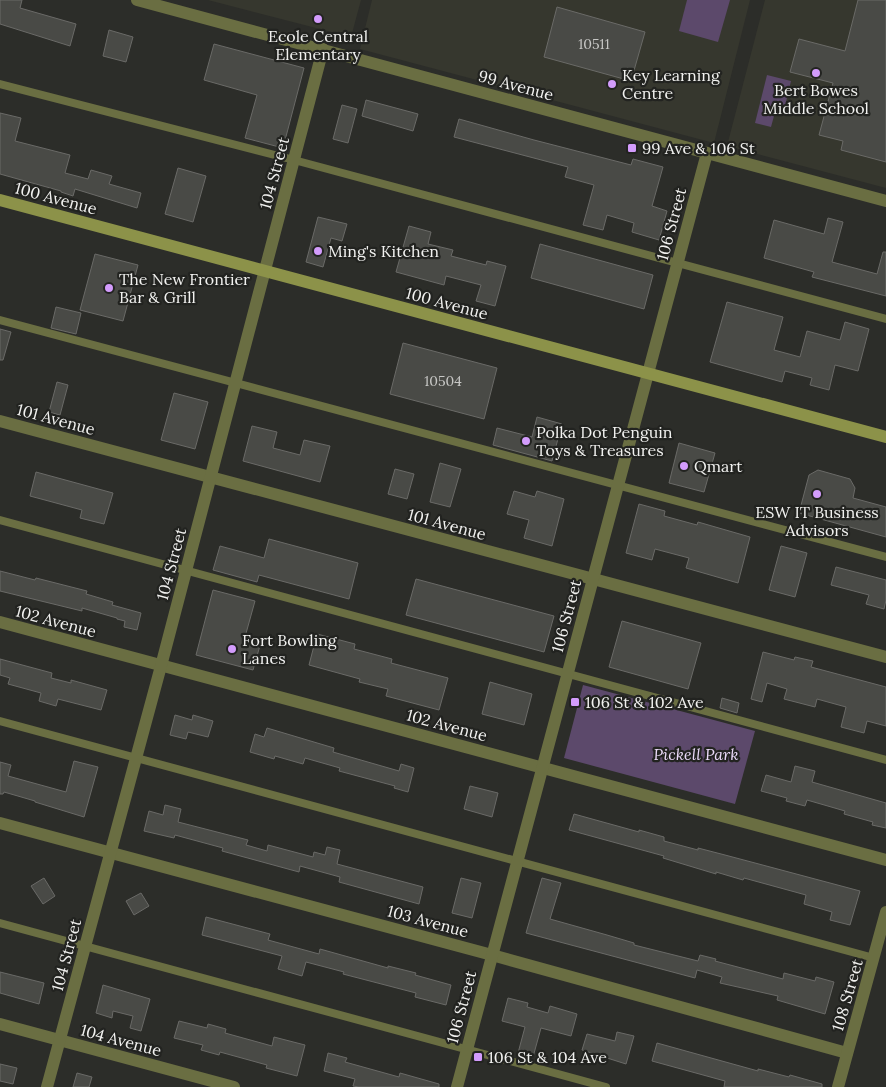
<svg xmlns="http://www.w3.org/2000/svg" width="886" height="1087" viewBox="0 0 886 1087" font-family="Lora,serif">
  <rect width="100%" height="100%" fill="#2c2d29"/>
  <g fill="#36372e">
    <polygon points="208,0 361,0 351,37"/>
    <polygon points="372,0 750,0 714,143 360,49"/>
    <polygon points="765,0 886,0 886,188 727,146"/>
  </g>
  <g fill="#5c496b">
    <polygon points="687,0 730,0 718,42 679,31"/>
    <polygon points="767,75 791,81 785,106 777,105 771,127 755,123"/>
    <polygon points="583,685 755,731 735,804 564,758"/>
  </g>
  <g fill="#494a46" stroke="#6a6a67">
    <polygon points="0,0 22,0 20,8 76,24 70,46 0,24"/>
    <polygon points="858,0 886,0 886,162 841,150 843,141 819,135 833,83 790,72 799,39 845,51"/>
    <polygon points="557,7 645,32 631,81 544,57"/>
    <polygon points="109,30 133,37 126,62 103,56"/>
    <polygon points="214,44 304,68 283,148 245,138 257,95 204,80"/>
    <polygon points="366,100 418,114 413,131 362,116"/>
    <polygon points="342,105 357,109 348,143 333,139"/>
    <polygon points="0,113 21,118 15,141 70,155 65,173 88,179 91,170 112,176 109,184 141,193 137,208 75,189 73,196 61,192 61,191 0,174"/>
    <polygon points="459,119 534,140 631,165 633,159 663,167 652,206 667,211 659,240 632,232 634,223 607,215 603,230 583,225 594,185 565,177 568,167 454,137"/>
    <polygon points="178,168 206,176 193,222 165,214"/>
    <polygon points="318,217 347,224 342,241 331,238 323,267 306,262"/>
    <polygon points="828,218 843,222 832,262 877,274 883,252 886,252 886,296 812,277 814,272 764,258 774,220 824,234"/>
    <polygon points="409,226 431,232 428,244 453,250 451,256 486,265 487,261 506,266 495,306 476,301 481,285 446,276 444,285 396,272"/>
    <polygon points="540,244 653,275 644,309 531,278"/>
    <polygon points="95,254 138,265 123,321 80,310"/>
    <polygon points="727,302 783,317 774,350 800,357 807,331 840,340 845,322 869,329 858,371 835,365 829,390 810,385 812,378 785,371 782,382 710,362"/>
    <polygon points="56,307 81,313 76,334 51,328"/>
    <polygon points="0,329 11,332 3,360 0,360"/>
    <polygon points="403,343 497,368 484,419 390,394"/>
    <polygon points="57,382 68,385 60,415 49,412"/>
    <polygon points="174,393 208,402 195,449 161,440"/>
    <polygon points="537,417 562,424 552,461 493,445 497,428 532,437"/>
    <polygon points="252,426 277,432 273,448 300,455 304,440 330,446 320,482 243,461"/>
    <polygon points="679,443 715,453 704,492 669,483"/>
    <polygon points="440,463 461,469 450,507 430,502"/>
    <polygon points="395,469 414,474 407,499 388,494"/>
    <polygon points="818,470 850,479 855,488 853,498 886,507 886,537 799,513 809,475"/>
    <polygon points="36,472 113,493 104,524 80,518 82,510 30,496"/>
    <polygon points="514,491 535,497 537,491 564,499 552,546 524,538 529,520 507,514"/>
    <polygon points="639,504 665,511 664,516 697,525 698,522 750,537 738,583 686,568 689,558 655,549 652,560 626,553"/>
    <polygon points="269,539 358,563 349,599 259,575 257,582 213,570 220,546 264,558"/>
    <polygon points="781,546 807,553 795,597 769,590"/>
    <polygon points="836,567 886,580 886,600 884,609 866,604 869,595 831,585"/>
    <polygon points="0,571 35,580 36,578 87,591 86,594 113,602 112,605 141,613 137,630 124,627 125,621 117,619 117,618 82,608 82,611 0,591"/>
    <polygon points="416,579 554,616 544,652 406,615"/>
    <polygon points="213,590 255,601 245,637 261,642 253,670 196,655"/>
    <polygon points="622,621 701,643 688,689 609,667"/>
    <polygon points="317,634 355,644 354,649 392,659 391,663 448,678 439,710 386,696 388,689 359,682 360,679 309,665"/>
    <polygon points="763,652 794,660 795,657 813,661 811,667 886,687 886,726 867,721 864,733 841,727 846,707 817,699 815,707 784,699 787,689 767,683 762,702 751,699"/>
    <polygon points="0,659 52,673 51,678 71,683 71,680 107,690 101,710 58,699 56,706 39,701 41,693 8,684 10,678 0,675"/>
    <polygon points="490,682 532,694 524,725 482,714"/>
    <polygon points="722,698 739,703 737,713 720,708"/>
    <polygon points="175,715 192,720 193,715 213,721 208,737 188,732 186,739 170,735"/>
    <polygon points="267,728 334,748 333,752 399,771 401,764 414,768 408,792 394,788 395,786 339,771 340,768 305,758 303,764 275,756 274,759 250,752 255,734 264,737"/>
    <polygon points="74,761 98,767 84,817 35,802 35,801 4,792 3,794 0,794 0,762 11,765 8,776 66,792"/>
    <polygon points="795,766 815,771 812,782 886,803 886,828 872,825 873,822 844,814 845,811 807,800 805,806 786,801 787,798 761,791 766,775 791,782"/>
    <polygon points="470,786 498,793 492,817 464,809"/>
    <polygon points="165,805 181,809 178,822 248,840 246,845 267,851 268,845 313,857 314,852 325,855 327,847 340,850 337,864 423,887 419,904 339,882 340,877 300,866 299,872 222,851 223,848 175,835 174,838 144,831 149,811 163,815"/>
    <polygon points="574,814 639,832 639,830 664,837 664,841 698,850 698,848 725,855 860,891 850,925 830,920 832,912 804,904 806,895 744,878 743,880 716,872 716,874 663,858 664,856 569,830"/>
    <polygon points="44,878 55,896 43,904 31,886"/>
    <polygon points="461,878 481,883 472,918 452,913"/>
    <polygon points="542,878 561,883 550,919 607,935 634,943 634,945 698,961 700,955 716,959 715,961 783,979 784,973 815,981 816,977 834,982 825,1014 777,1000 778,996 720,983 722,977 697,970 695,978 526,933"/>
    <polygon points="141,893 149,906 134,915 126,901"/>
    <polygon points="206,917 270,934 268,940 319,954 320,949 388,968 388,966 416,973 415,975 451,985 446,1005 415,997 416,993 343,974 344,972 306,962 302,976 278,969 282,956 202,935"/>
    <polygon points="0,972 44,983 39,1004 0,993"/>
    <polygon points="103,985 150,999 141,1031 130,1028 133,1016 113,1011 112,1018 96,1013"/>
    <polygon points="508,998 528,1003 527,1007 548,1013 550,1006 577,1014 571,1036 541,1028 533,1057 518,1053 525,1027 502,1021"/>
    <polygon points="179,1021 207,1028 208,1024 226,1029 225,1033 272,1046 274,1037 305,1045 297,1076 266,1068 267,1065 220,1052 219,1055 201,1050 203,1045 174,1038"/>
    <polygon points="617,1032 634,1036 626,1064 582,1050 587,1034 615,1041"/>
    <polygon points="657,1043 758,1071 758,1069 789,1077 790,1075 822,1084 822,1087 724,1087 725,1081 652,1061"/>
    <polygon points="328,1053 347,1058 345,1062 399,1077 400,1073 439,1084 439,1087 359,1087 353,1086 355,1079 324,1071"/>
    <polygon points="0,1064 17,1068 13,1084 0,1081"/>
    <polygon points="77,1073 92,1077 89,1087 73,1087"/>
  </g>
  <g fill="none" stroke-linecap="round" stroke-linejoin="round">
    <g stroke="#6a6e42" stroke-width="8">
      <polyline points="0,84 294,160 886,319"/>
      <polyline points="0,320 886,557"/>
      <polyline points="0,520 886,760"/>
      <polyline points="0,721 874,958"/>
      <polyline points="0,923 606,1087"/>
    </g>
    <g stroke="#6a6e42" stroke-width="12">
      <polyline points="137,0 886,201"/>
      <polyline points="0,421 886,657"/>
      <polyline points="0,622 886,860"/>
      <polyline points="0,823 492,955 847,1053"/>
      <polyline points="0,1024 234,1087"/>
      <polyline points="47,1087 161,666 323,49"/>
      <polyline points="457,1087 707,153"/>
      <polyline points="838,1087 886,912"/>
    </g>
    <polyline stroke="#8c9249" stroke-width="12" points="0,200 886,437"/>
  </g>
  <g fill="#d39cfc" stroke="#222320" stroke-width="2">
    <circle cx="318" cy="19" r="5"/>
    <circle cx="816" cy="73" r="5"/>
    <circle cx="612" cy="84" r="5"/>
    <rect x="627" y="143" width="10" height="10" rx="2.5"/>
    <circle cx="318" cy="251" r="5"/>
    <circle cx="109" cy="288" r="5"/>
    <circle cx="526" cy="441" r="5"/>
    <circle cx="684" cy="466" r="5"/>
    <circle cx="817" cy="494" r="5"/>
    <circle cx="232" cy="649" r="5"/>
    <rect x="570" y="697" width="10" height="10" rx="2.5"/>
    <rect x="473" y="1052" width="10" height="10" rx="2.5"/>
  </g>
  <g text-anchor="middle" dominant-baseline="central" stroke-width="4.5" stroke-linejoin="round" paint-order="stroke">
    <g font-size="14" fill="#c7c7c5">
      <text x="594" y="44">10511</text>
      <text x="443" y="381">10504</text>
    </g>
    <g font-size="16" fill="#f1f1ef" stroke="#222320" text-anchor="start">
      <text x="318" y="36" text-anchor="middle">Ecole Central<tspan x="318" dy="18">Elementary</tspan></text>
      <text x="622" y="75">Key Learning<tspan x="622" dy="18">Centre</tspan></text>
      <text x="816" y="90" text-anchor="middle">Bert Bowes<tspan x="816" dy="18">Middle School</tspan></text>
      <text x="642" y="148">99 Ave &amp; 106 St</text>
      <text x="328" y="251">Ming's Kitchen</text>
      <text x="119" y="279">The New Frontier<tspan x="119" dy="18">Bar &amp; Grill</tspan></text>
      <text x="536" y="432">Polka Dot Penguin<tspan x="536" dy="18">Toys &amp; Treasures</tspan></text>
      <text x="694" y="466">Qmart</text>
      <text x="817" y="512" text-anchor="middle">ESW IT Business<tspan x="817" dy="18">Advisors</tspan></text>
      <text x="242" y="640">Fort Bowling<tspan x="242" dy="18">Lanes</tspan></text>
      <text x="585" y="702">106 St &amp; 102 Ave</text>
      <text x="488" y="1057">106 St &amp; 104 Ave</text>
    </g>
    <g font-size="16" fill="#f1f1ef" stroke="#222320">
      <text transform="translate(516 85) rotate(15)">99 Avenue</text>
      <text transform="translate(274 173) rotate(-75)">104 Street</text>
      <text transform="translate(56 198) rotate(15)">100 Avenue</text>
      <text transform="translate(671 224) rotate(-75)">106 Street</text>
      <text transform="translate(447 303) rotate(15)">100 Avenue</text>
      <text transform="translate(56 419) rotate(15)">101 Avenue</text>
      <text transform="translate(447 524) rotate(15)">101 Avenue</text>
      <text transform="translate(171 564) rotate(-75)">104 Street</text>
      <text transform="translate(566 616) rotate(-75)">106 Street</text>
      <text transform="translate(56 621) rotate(15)">102 Avenue</text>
      <text transform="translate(447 725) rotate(15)">102 Avenue</text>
      <text transform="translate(428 921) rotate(15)">103 Avenue</text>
      <text transform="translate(66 955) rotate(-75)">104 Street</text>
      <text transform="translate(847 995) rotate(-74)">108 Street</text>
      <text transform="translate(461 1007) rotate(-75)">106 Street</text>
      <text transform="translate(121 1040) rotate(15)">104 Avenue</text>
    </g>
    <g font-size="16" font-style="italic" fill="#ebdaf9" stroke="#222320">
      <text x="696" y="754">Pickell Park</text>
    </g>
  </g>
</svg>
